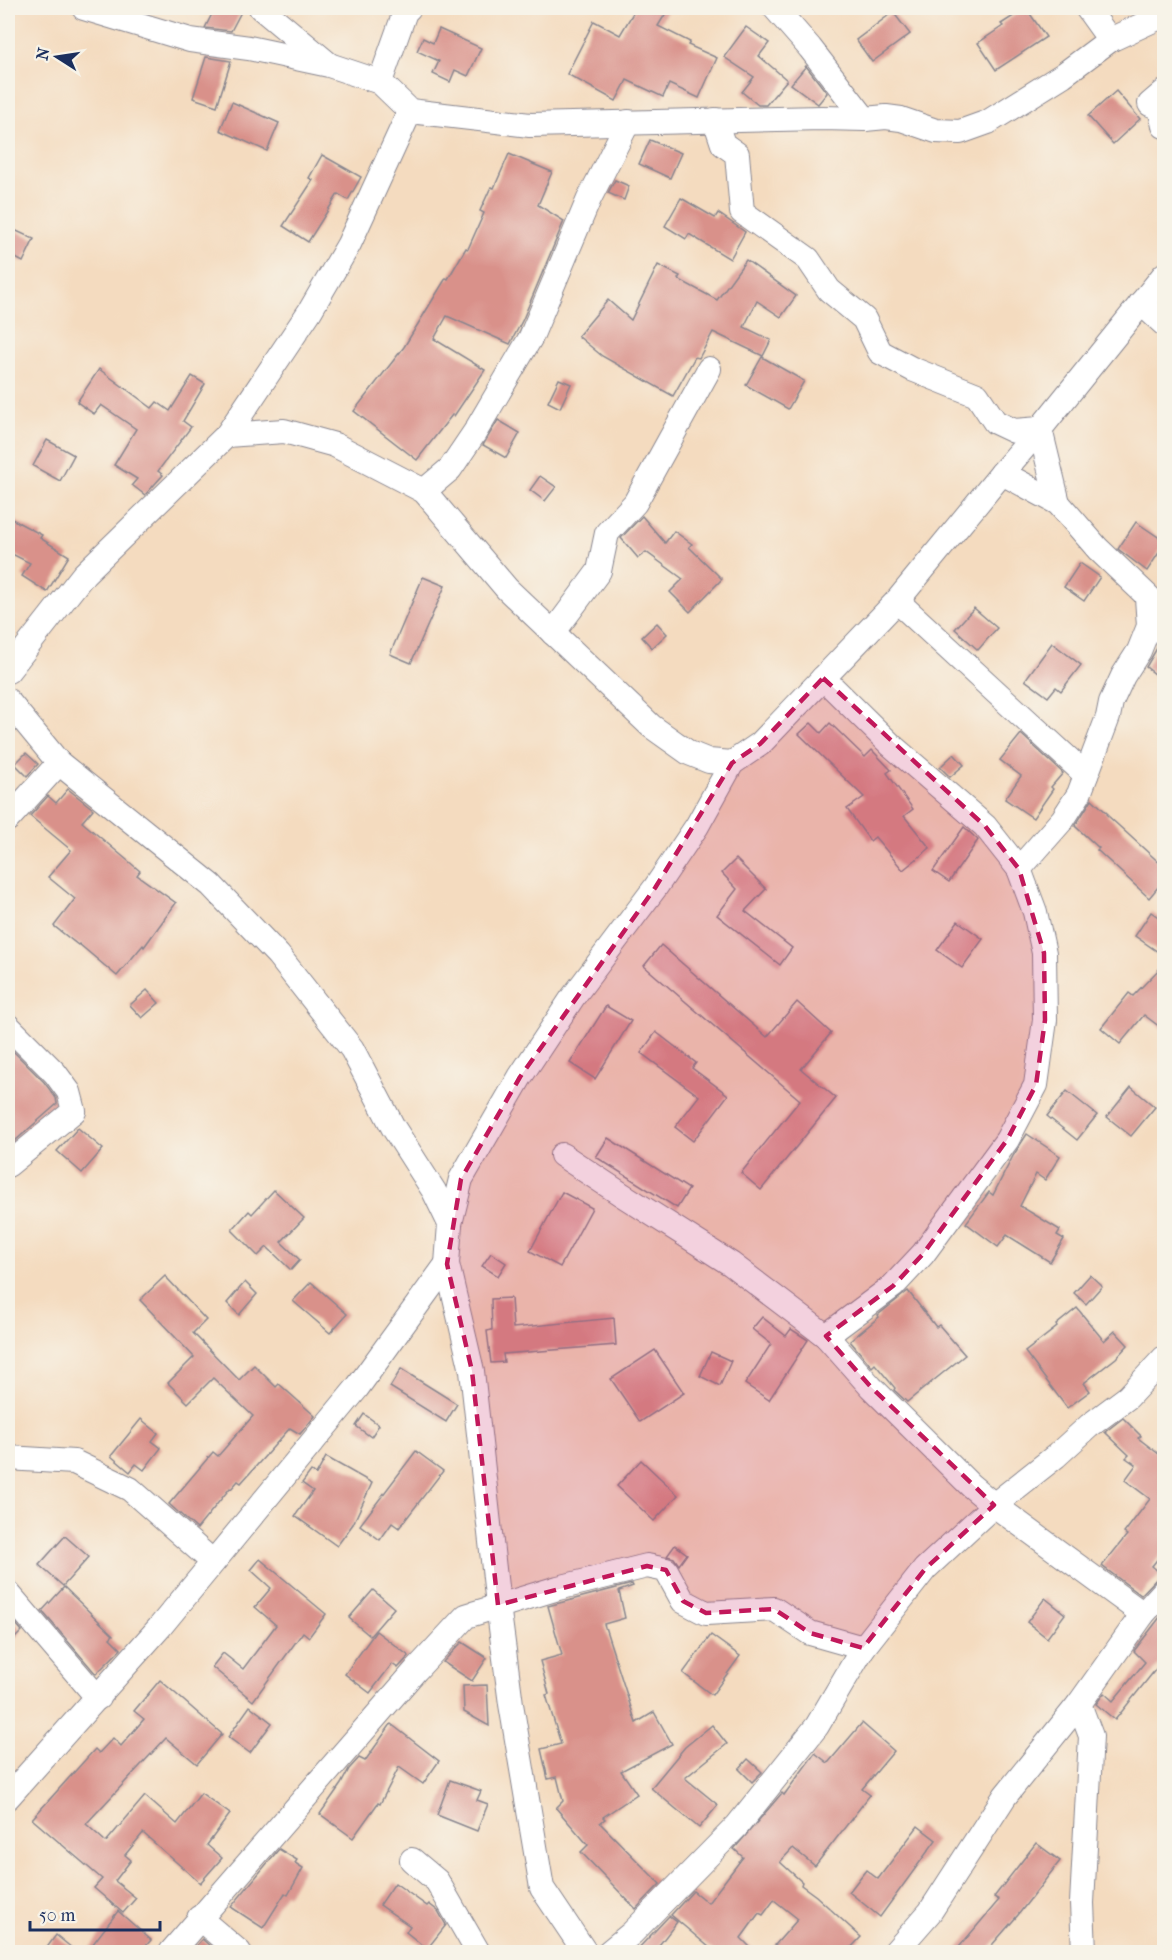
<svg xmlns="http://www.w3.org/2000/svg" width="1172" height="1960" viewBox="0 0 1172 1960" font-family="'IM FELL French Canon',serif">
  <rect width="100%" height="100%" fill="#f7f3e8"/>
  <filter id="ink" filterUnits="userSpaceOnUse"><feTurbulence type="fractalNoise" baseFrequency=".0167" numOctaves="2"/><feDisplacementMap in="SourceGraphic" scale="12" xChannelSelector="R" yChannelSelector="G"/><feConvolveMatrix kernelMatrix="1 2 1 2 8 2 1 2 1" color-interpolation-filters="sRGB"/></filter>
  <filter id="wash" filterUnits="userSpaceOnUse"><feTurbulence type="fractalNoise" baseFrequency=".008" numOctaves="4" result="noise"/><feDisplacementMap in="SourceGraphic" scale="24" xChannelSelector="R" yChannelSelector="G"/><feGaussianBlur stdDeviation="1.35" result="paint"/><feColorMatrix in="noise" values="0 0 0 0 0 0 0 0 0 0 0 0 0 0 0 0 0 1.4 0 .05"/><feComposite in="paint" operator="in"/></filter>
  <g filter="url(#wash)">
    <rect width="100%" height="100%" fill="#f4dbbf"/>
    <g id="blocks">
      <g fill="#d9918a">
        <polygon points="215,8 243,8 231,31 205,28"/>
        <polygon points="636,8 669,8 658,26 690,42 688,45 717,58 699,98 669,84 663,97 627,80 616,101 567,74 594,21 620,35"/>
        <polygon points="1026,8 1046,37 996,70 978,43 1003,26 1001,24"/>
        <polygon points="893,12 910,34 872,62 856,40"/>
        <polygon points="746,27 769,43 759,56 787,80 766,105 758,105 742,92 754,77 724,57"/>
        <polygon points="439,29 481,48 468,76 455,70 450,82 433,74 439,61 417,51 423,38 433,43"/>
        <polygon points="206,57 231,61 217,106 193,98"/>
        <polygon points="806,66 827,93 818,104 791,84"/>
        <polygon points="1116,91 1140,119 1113,144 1088,116"/>
        <polygon points="232,102 279,123 267,151 220,130"/>
        <polygon points="650,140 681,153 670,178 639,164"/>
        <polygon points="509,154 552,172 538,205 564,221 523,319 510,344 447,316 434,339 485,370 454,416 452,415 417,460 354,411 404,347 446,278 448,279 466,248 468,249 484,213 480,211 491,187 494,188"/>
        <polygon points="322,155 361,177 348,200 338,194 308,242 283,226 313,180 309,178"/>
        <polygon points="615,180 629,186 624,200 608,193"/>
        <polygon points="681,198 715,218 718,213 745,232 730,259 689,234 686,239 665,226"/>
        <polygon points="8,227 34,239 23,262 8,254"/>
        <polygon points="746,260 796,296 781,317 757,301 744,327 771,340 763,356 713,332 699,358 695,357 673,396 602,356 578,336 608,300 631,320 658,265 680,276 678,279 717,300"/>
        <polygon points="762,357 804,381 788,409 746,385"/>
        <polygon points="99,369 152,408 157,402 170,411 192,376 205,384 183,421 191,427 158,471 163,475 145,495 132,485 137,479 114,465 136,429 101,405 94,414 77,402"/>
        <polygon points="559,379 571,384 560,408 548,402"/>
        <polygon points="498,420 520,433 506,458 483,445"/>
        <polygon points="47,440 74,455 60,481 33,466"/>
        <polygon points="540,476 556,487 545,501 530,490"/>
        <polygon points="642,516 665,543 674,531 692,544 689,547 722,579 690,612 670,592 683,579 646,552 638,558 621,538"/>
        <polygon points="8,517 42,535 40,538 69,556 47,592 22,576 30,563 8,552"/>
        <polygon points="1136,522 1164,541 1164,545 1147,571 1118,549"/>
        <polygon points="1080,563 1100,577 1084,601 1064,587"/>
        <polygon points="423,577 445,586 411,663 390,654"/>
        <polygon points="974,608 997,628 978,650 955,629"/>
        <polygon points="657,623 667,634 652,648 642,637"/>
        <polygon points="1164,636 1164,681 1146,667"/>
        <polygon points="1052,643 1081,665 1061,691 1056,687 1048,697 1025,680"/>
        <polygon points="811,723 821,733 830,723 865,757 872,750 891,770 887,773 913,809 904,816 930,848 903,870 875,837 870,841 847,809 864,797 799,734"/>
        <polygon points="1021,734 1063,773 1051,787 1053,789 1033,818 1005,799 1021,776 1000,760"/>
        <polygon points="26,753 38,764 27,776 15,764"/>
        <polygon points="954,754 964,765 950,777 940,767"/>
        <polygon points="68,789 93,809 82,822 140,871 137,875 176,903 144,947 143,945 117,976 79,944 78,945 54,926 75,899 48,877 71,850 30,816 48,796 56,803"/>
        <polygon points="1092,799 1108,814 1107,815 1164,867 1164,880 1149,898 1097,850 1099,848 1075,826"/>
        <polygon points="964,827 978,840 949,882 933,871"/>
        <polygon points="736,859 766,889 745,911 792,948 780,965 717,915 737,889 722,873"/>
        <polygon points="1151,912 1164,921 1164,956 1135,936"/>
        <polygon points="958,921 983,939 962,968 937,950"/>
        <polygon points="661,945 767,1037 797,1002 831,1033 801,1069 836,1098 761,1190 741,1173 800,1100 644,966"/>
        <polygon points="1164,964 1164,1030 1144,1015 1120,1044 1101,1028 1129,993 1133,996"/>
        <polygon points="147,990 159,1003 142,1018 130,1005"/>
        <polygon points="606,1006 631,1021 595,1079 570,1063"/>
        <polygon points="656,1032 696,1063 692,1068 728,1095 693,1141 675,1127 699,1096 641,1053"/>
        <polygon points="8,1046 44,1082 56,1098 57,1104 8,1147"/>
        <polygon points="1131,1087 1155,1107 1131,1136 1107,1117"/>
        <polygon points="1067,1091 1097,1115 1077,1140 1047,1116"/>
        <polygon points="78,1128 103,1149 82,1173 57,1151"/>
        <polygon points="1027,1134 1060,1156 1045,1180 1036,1174 1020,1206 1060,1230 1057,1235 1064,1239 1050,1262 1007,1235 998,1247 966,1223 989,1192 993,1195 1013,1156"/>
        <polygon points="608,1138 689,1189 677,1208 596,1157"/>
        <polygon points="274,1190 304,1218 281,1242 300,1260 291,1270 267,1247 258,1256 232,1230 249,1211 252,1214"/>
        <polygon points="562,1192 592,1208 560,1267 530,1251"/>
        <polygon points="491,1253 506,1263 498,1276 482,1266"/>
        <polygon points="1090,1275 1102,1286 1086,1304 1074,1293"/>
        <polygon points="165,1276 206,1320 193,1333 239,1380 254,1365 276,1387 279,1384 315,1416 300,1434 290,1428 241,1483 238,1481 231,1489 230,1488 197,1529 169,1504 213,1452 218,1456 253,1416 213,1378 188,1403 168,1383 194,1357 140,1300"/>
        <polygon points="245,1282 257,1294 239,1315 227,1303"/>
        <polygon points="311,1282 347,1314 330,1333 293,1301"/>
        <polygon points="908,1291 936,1327 939,1325 965,1355 907,1402 894,1390 895,1388 875,1364 872,1367 850,1341 879,1317 878,1315"/>
        <polygon points="511,1298 513,1328 614,1318 616,1345 503,1354 504,1362 491,1363 487,1331 492,1330 491,1299"/>
        <polygon points="1077,1308 1104,1341 1115,1331 1128,1345 1116,1358 1084,1383 1090,1391 1067,1408 1025,1352 1057,1327 1056,1325"/>
        <polygon points="762,1317 786,1336 791,1329 808,1340 769,1400 745,1384 771,1344 752,1329"/>
        <polygon points="655,1350 684,1393 640,1422 611,1379"/>
        <polygon points="711,1352 731,1361 720,1386 700,1376"/>
        <polygon points="401,1369 457,1404 446,1422 390,1387"/>
        <polygon points="364,1414 379,1425 371,1437 356,1426"/>
        <polygon points="1123,1418 1141,1436 1138,1438 1164,1458 1164,1551 1152,1566 1161,1574 1141,1595 1102,1566 1127,1535 1124,1533 1150,1499 1125,1480 1136,1465 1126,1458 1129,1455 1105,1432"/>
        <polygon points="141,1419 158,1433 152,1441 161,1448 144,1470 136,1464 130,1472 111,1456"/>
        <polygon points="416,1451 443,1471 399,1528 392,1523 380,1540 360,1525"/>
        <polygon points="326,1457 372,1483 353,1524 337,1546 295,1516 313,1491 302,1483 311,1471 316,1475"/>
        <polygon points="641,1460 678,1495 654,1521 617,1486"/>
        <polygon points="65,1536 89,1557 63,1586 39,1565"/>
        <polygon points="675,1545 687,1554 679,1565 674,1558 667,1556"/>
        <polygon points="260,1559 326,1614 309,1637 303,1632 253,1701 212,1667 223,1653 243,1669 276,1625 255,1607 271,1588 251,1570"/>
        <polygon points="632,1584 633,1586 619,1591 625,1618 604,1624 636,1723 654,1712 672,1744 621,1771 637,1794 603,1817 605,1819 600,1823 660,1884 636,1909 581,1852 588,1845 556,1808 563,1801 557,1777 548,1779 541,1749 561,1744 546,1695 549,1694 540,1661 562,1655 548,1606"/>
        <polygon points="64,1587 113,1635 110,1638 121,1649 96,1674 42,1611"/>
        <polygon points="373,1590 394,1608 370,1636 349,1618"/>
        <polygon points="1045,1598 1065,1614 1047,1638 1027,1622"/>
        <polygon points="1164,1612 1164,1659 1115,1720 1096,1704 1104,1693 1113,1701 1145,1662 1134,1651"/>
        <polygon points="8,1614 22,1631 8,1645"/>
        <polygon points="376,1631 409,1656 398,1668 392,1664 370,1693 345,1674"/>
        <polygon points="711,1635 740,1656 712,1695 683,1673"/>
        <polygon points="462,1642 487,1658 472,1681 443,1662"/>
        <polygon points="160,1680 222,1734 197,1764 166,1738 86,1824 106,1842 145,1796 177,1824 201,1793 230,1814 207,1845 222,1858 200,1883 143,1833 125,1855 131,1860 115,1881 136,1898 123,1913 94,1888 102,1879 32,1819 95,1749 99,1753 113,1738 121,1746 144,1719 134,1711"/>
        <polygon points="487,1685 489,1726 464,1712 463,1686"/>
        <polygon points="250,1706 272,1723 250,1753 228,1737"/>
        <polygon points="862,1723 894,1751 862,1789 870,1795 815,1866 793,1848 780,1862 802,1882 801,1885 816,1896 861,1937 846,1953 768,1953 798,1919 774,1900 763,1915 759,1913 741,1938 756,1953 716,1953 671,1915 693,1891 708,1903 743,1857 734,1849 782,1793 784,1795 815,1753 828,1763"/>
        <polygon points="391,1724 439,1761 423,1784 399,1767 380,1804 378,1803 353,1838 320,1814 341,1784 349,1769 359,1758 365,1761"/>
        <polygon points="712,1725 727,1744 685,1778 718,1805 699,1828 651,1788 685,1747"/>
        <polygon points="748,1759 762,1772 752,1782 739,1769"/>
        <polygon points="450,1780 481,1791 477,1800 488,1804 477,1831 437,1815"/>
        <polygon points="918,1826 936,1840 880,1917 849,1892 866,1870 878,1879"/>
        <polygon points="1036,1843 1060,1861 1018,1915 985,1953 954,1953 999,1900 994,1897"/>
        <polygon points="279,1849 297,1860 295,1863 303,1868 288,1895 285,1893 263,1928 231,1907"/>
        <polygon points="395,1883 427,1906 429,1904 438,1911 446,1925 427,1949 406,1932 410,1926 380,1905"/>
        <polygon points="118,1911 151,1940 140,1953 86,1953"/>
        <polygon points="669,1916 677,1922 653,1953 634,1953"/>
        <polygon points="56,1935 78,1953 43,1953"/>
        <polygon points="202,1939 218,1953 190,1953"/>
      </g>
    </g>
  </g>
  <g filter="url(#ink)">
    <use href="#blocks" fill-opacity="0" stroke="#88858e" stroke-width="1.5"/>
    <g fill="none" stroke-linecap="round" stroke-linejoin="round">
      <defs>
        <g id="minor">
          <polyline points="84,8 190,40 249,48 329,65 380,82 410,111 530,125 822,118 865,119 886,117 901,119 936,131 960,132 988,122 1063,75 1110,40 1164,15"/>
          <polyline points="261,8 327,63"/>
          <polyline points="775,8 810,48 865,119"/>
          <polyline points="1087,8 1110,40"/>
          <polyline points="380,82 405,12 409,8"/>
          <polyline points="1164,92 1150,104 1160,108 1164,126"/>
          <polyline points="715,120 723,144 737,154 742,212 808,259 829,290 864,319 880,352 912,369 977,395 995,422 1014,431 1040,429 1058,503"/>
          <polyline points="1141,303 1164,324"/>
          <polyline points="227,435 310,311 349,244 410,111"/>
          <polyline points="1002,473 1058,503 1098,549 1160,608"/>
          <polyline points="424,491 450,469 475,432 531,337 589,199 628,122"/>
          <polyline points="897,601 1086,775"/>
          <polyline points="553,633 599,571 607,533 635,503 709,369"/>
          <polyline points="8,671 84,574 227,435 284,431 335,445 424,491 507,589 651,726 689,753 709,761 732,763"/>
          <polyline points="823,678 891,745 985,826 1019,869 1035,912 1044,953 1045,1020 1036,1085 1007,1140 923,1254 893,1286 826,1336"/>
          <polyline points="8,701 59,763 211,885 278,955 352,1049 393,1127 434,1191 450,1224 447,1264 472,1371 498,1605 511,1704 542,1888 585,1952"/>
          <polyline points="8,819 59,763"/>
          <polyline points="1019,869 1063,819 1079,794 1108,717 1111,702 1123,676 1139,651 1149,626 1147,598"/>
          <polyline points="8,1026 55,1073 69,1092 74,1111 8,1165"/>
          <polyline points="562,1155 621,1194 731,1264 826,1336 871,1387 970,1485 994,1505 1143,1614"/>
          <polyline points="450,1224 461,1179 520,1077 573,997 655,888 697,826 732,763 760,744 897,601 1002,473 1040,429 1164,275"/>
          <polyline points="8,1458 74,1462 130,1489 213,1562"/>
          <polyline points="8,1593 98,1698"/>
          <polyline points="1079,1704 1091,1736 1082,1903 1084,1952"/>
          <polyline points="8,1797 159,1628 357,1388 447,1264"/>
          <polyline points="412,1860 437,1881 478,1952"/>
          <polyline points="199,1918 239,1952"/>
          <polyline points="171,1952 416,1670 466,1616 558,1588 647,1566 666,1570 683,1601 706,1613 774,1609 810,1633 863,1648"/>
          <polyline points="609,1952 632,1933 737,1826 817,1726 863,1648 925,1569 994,1505 1056,1456 1089,1426 1128,1397 1164,1358"/>
          <polyline points="895,1952 930,1912 1005,1796 1079,1704 1143,1614 1164,1591"/>
        </g>
      </defs>
      <use href="#minor" stroke="#88858e" stroke-width="26"/>
      <use href="#minor" stroke="#fff" stroke-width="24"/>
    </g>
  </g>
  <path fill="#c2185b" fill-opacity="0.2" stroke="#c2185b" stroke-width="4.5" stroke-dasharray="12 8" stroke-linejoin="round" d="M823,678L985,826L1019,869L1044,953L1045,1020L1036,1085L1007,1140L923,1254L893,1286L826,1336L871,1387L994,1505L925,1569L863,1648L810,1633L774,1609L706,1613L683,1601L666,1570L647,1566L498,1605L472,1371L447,1264L461,1179L520,1077L655,888L732,763L760,744Z"/>
  <rect width="1172" height="1960" fill="none" stroke="#f7f3e8" stroke-width="30"/>
  <g transform="translate(57 57) rotate(282)" stroke="#f7f3e8" stroke-width="4.5" paint-order="stroke">
  <path d="M0-4.5L10 22L0 15L-10 22Z" fill="#1b2f5e"/>
  <text y="-9" font-size="16" font-weight="bold" text-anchor="middle" fill="#1b2f5e">N</text>
  </g>
  <path d="M30 1921v9h130v-9" fill="none" stroke="#1b2f5e" stroke-width="3"/>
  <text x="39" y="1921" font-size="18" fill="#1b2f5e" stroke="#f7f3e8" stroke-width="4.5" paint-order="stroke">50 m</text>
</svg>
